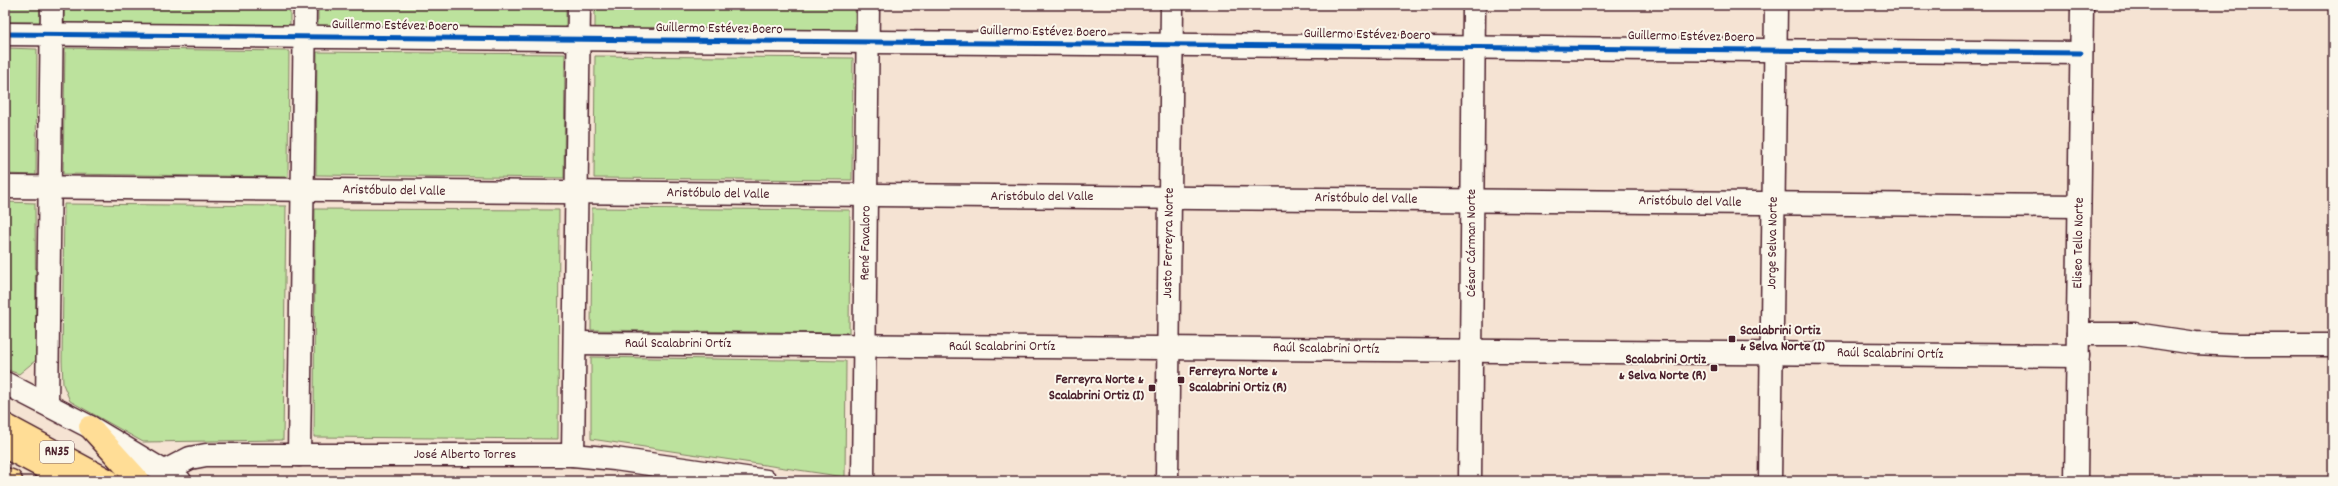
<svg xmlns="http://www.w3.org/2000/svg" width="2338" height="486" viewBox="0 0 2338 486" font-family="Dekko,sans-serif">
  <rect width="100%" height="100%" fill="#f5e3d3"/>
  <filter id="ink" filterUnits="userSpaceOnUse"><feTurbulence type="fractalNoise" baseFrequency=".025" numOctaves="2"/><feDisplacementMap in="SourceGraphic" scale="8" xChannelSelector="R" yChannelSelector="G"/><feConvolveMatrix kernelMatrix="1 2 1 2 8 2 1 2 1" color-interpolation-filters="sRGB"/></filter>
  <g filter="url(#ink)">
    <g fill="#bce29d" stroke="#838064">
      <rect x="5" y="5" width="35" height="17"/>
      <polygon points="64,5 290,5 290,26 64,23"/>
      <polygon points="318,5 566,5 566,28 318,26"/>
      <polygon points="595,5 855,5 855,31 595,29"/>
      <polygon points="5,48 37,49 36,175 5,174"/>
      <polygon points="65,48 289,51 288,177 63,174"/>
      <polygon points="317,52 565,54 564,178 316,175"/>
      <polygon points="595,56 853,58 852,180 594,178"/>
      <polygon points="5,202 35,203 36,360 19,374 5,369"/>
      <polygon points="64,204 286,206 283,440 143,442 70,401 63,384 62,361"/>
      <polygon points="592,208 850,210 849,333 591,330"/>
      <polygon points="315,209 559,210 558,439 314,437"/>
      <polygon points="591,357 846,361 845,477 591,439"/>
    </g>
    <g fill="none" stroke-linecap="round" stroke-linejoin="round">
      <defs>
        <g id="minor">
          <polyline points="5,34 2081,53"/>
          <polyline points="5,187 2079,206"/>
          <polyline points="2078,334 2135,334 2195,343 2237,345 2333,345"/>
          <polyline points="575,343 2078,356"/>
          <polyline points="5,383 90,427 180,481"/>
          <polyline points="47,404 52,5"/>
          <polyline points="299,455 305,5"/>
          <polyline points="573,455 579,5"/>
          <polyline points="165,471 190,458 206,455 573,455 615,459 766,481"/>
          <polyline points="863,481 868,5"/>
          <polyline points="1167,481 1172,5"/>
          <polyline points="1470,481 1474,5"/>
          <polyline points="1770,481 1776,5"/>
          <polyline points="2076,481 2082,5"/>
        </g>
        <g id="highway">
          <polyline points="5,425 109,481"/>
          <polyline points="90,427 139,481"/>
          <polyline points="5,447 70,481"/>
          <polyline points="5,479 11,481"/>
        </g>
      </defs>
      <use href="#minor" stroke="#4a1f2b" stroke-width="25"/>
      <use href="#highway" stroke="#4a1f2b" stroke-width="25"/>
      <use href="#minor" stroke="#fbf7ec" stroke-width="22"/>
      <use href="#highway" stroke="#ffdd96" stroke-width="22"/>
      <defs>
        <polyline id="cycleway" points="5,34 2081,53"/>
      </defs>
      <use href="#cycleway" stroke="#fbf7ec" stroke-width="8"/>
      <use href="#cycleway" stroke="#0057b8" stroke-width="5"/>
    </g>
  </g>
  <g fill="#4a1f2b" stroke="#fbf7ec" stroke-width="1.5">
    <rect x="1728" y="335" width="8" height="8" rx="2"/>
    <rect x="1710" y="364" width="8" height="8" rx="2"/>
    <rect x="1177" y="376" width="8" height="8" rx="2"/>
    <rect x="1148" y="384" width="8" height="8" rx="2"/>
  </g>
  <g text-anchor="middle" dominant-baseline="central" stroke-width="4" stroke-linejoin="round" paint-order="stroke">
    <rect fill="#fbf7ec" stroke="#7f6065" stroke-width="1" x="40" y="441" width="34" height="22" rx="3"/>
    <g font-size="13" font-weight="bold" fill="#4a1f2b">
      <text x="57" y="452">RN35</text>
    </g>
    <g font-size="14" fill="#4a1f2b" stroke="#fbf7ec">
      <text transform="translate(395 26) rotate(1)">Guillermo Estévez Boero</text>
      <text transform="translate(719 29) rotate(1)">Guillermo Estévez Boero</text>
      <text transform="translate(1043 32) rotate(1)">Guillermo Estévez Boero</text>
      <text transform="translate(1367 35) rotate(1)">Guillermo Estévez Boero</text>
      <text transform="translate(1691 37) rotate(1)">Guillermo Estévez Boero</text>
      <text transform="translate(394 191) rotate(1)">Aristóbulo del Valle</text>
      <text transform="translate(718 194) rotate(1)">Aristóbulo del Valle</text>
      <text x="1042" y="197">Aristóbulo del Valle</text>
      <text transform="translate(1366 199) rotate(1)">Aristóbulo del Valle</text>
      <text transform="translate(1690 202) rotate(1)">Aristóbulo del Valle</text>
      <text transform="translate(866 243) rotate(-89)">René Favaloro</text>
      <text transform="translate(1169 243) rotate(-89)">Justo Ferreyra Norte</text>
      <text transform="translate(1472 243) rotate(-90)">César Cárman Norte</text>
      <text transform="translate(1773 243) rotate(-89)">Jorge Selva Norte</text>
      <text transform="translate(2079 243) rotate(-89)">Eliseo Tello Norte</text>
      <text x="678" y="344">Raúl Scalabrini Ortíz</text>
      <text x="1002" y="347">Raúl Scalabrini Ortíz</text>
      <text transform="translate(1326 349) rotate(1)">Raúl Scalabrini Ortíz</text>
      <text transform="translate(1890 354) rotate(1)">Raúl Scalabrini Ortíz</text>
      <text x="465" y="455">José Alberto Torres</text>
    </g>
    <g font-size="14" font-weight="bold" fill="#4a1f2b" stroke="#fbf7ec" text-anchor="start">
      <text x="1740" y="331">Scalabrini Ortiz<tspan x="1740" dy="16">&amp; Selva Norte (I)</tspan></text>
      <text x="1706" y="360" text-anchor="end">Scalabrini Ortiz<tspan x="1706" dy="16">&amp; Selva Norte (R)</tspan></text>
      <text x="1189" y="372">Ferreyra Norte &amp;<tspan x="1189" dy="16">Scalabrini Ortiz (R)</tspan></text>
      <text x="1144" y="380" text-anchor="end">Ferreyra Norte &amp;<tspan x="1144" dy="16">Scalabrini Ortiz (I)</tspan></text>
    </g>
  </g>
  <rect width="2338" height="486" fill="none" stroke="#fbf7ec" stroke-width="20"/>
  <rect x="10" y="10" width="2318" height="466" fill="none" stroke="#4a1f2b" stroke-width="1.5" filter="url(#ink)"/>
</svg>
